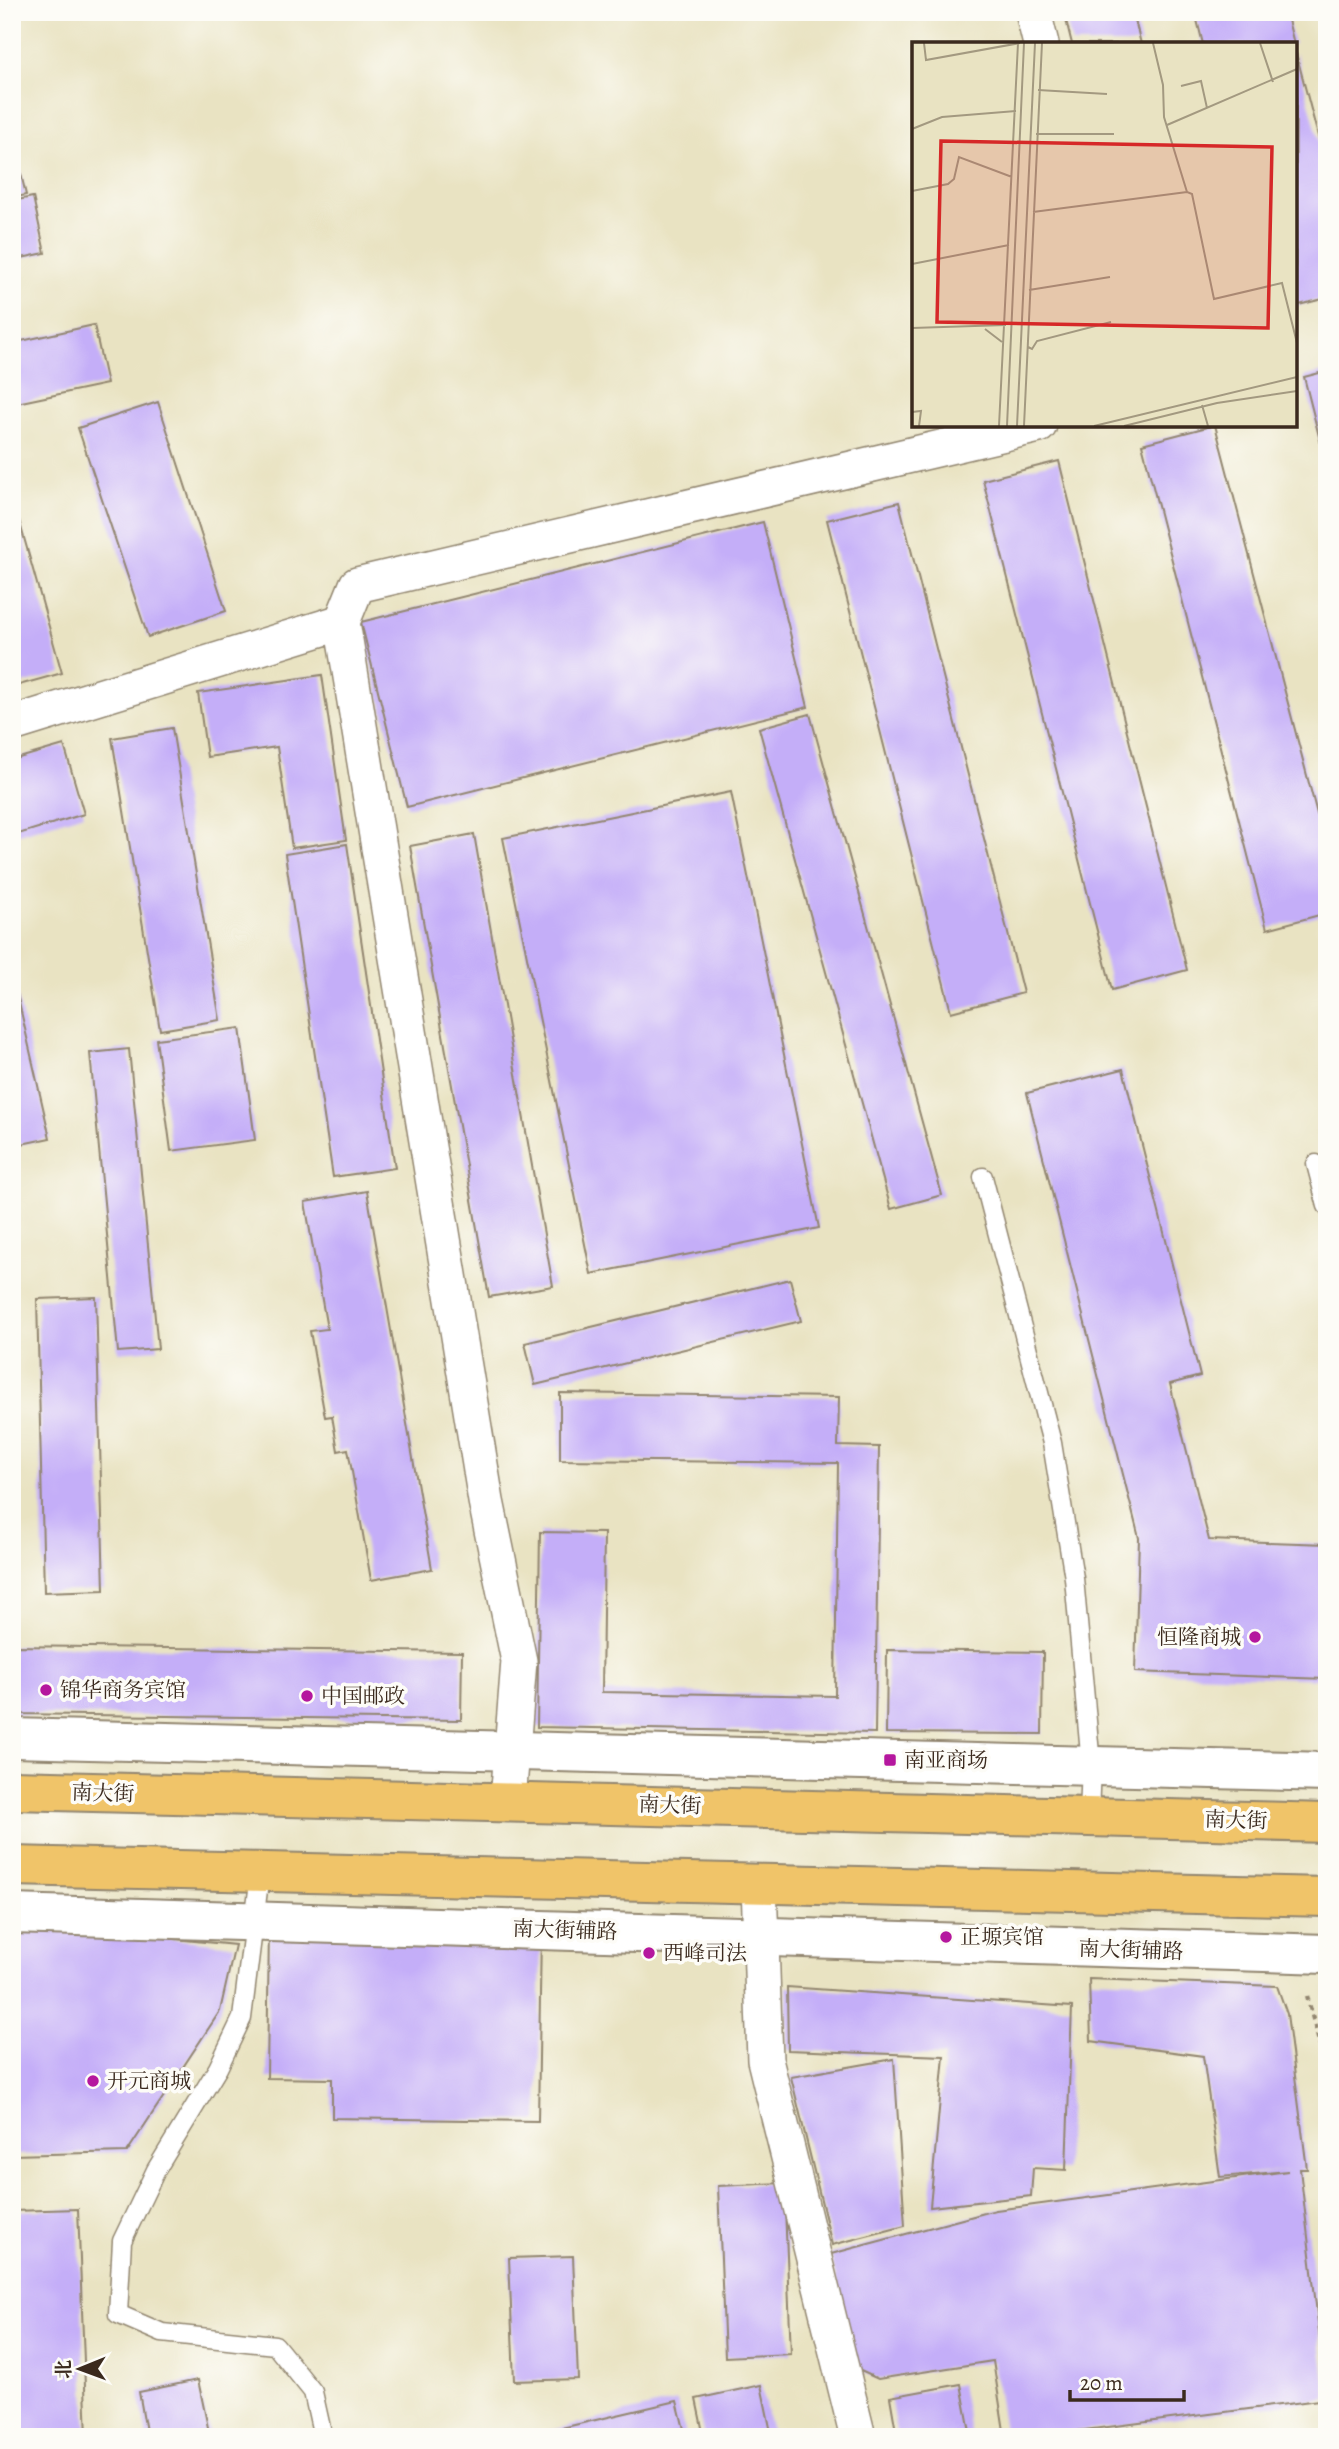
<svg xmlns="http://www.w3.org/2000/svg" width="1339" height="2449" viewBox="0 0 1339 2449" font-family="Alegreya,'Noto Serif SC',serif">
  <rect width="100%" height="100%" fill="#fdfcf7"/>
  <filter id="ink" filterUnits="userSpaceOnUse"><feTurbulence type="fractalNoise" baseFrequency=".0143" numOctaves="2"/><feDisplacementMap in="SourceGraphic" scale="14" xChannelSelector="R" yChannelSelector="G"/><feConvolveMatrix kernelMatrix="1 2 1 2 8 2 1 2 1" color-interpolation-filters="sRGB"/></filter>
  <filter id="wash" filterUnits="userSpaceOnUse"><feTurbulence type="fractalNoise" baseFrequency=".00686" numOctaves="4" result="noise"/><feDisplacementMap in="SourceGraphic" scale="28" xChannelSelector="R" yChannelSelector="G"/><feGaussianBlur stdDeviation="1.57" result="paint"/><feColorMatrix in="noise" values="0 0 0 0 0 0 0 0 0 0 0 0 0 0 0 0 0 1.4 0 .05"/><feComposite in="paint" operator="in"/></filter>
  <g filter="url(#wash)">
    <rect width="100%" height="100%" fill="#e9e3c2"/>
    <g id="blocks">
      <g fill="#c4aef8">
        <polygon points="1064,12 1133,12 1141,44 1072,44"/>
        <polygon points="1195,12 1286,12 1294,44 1203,44"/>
        <polygon points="1296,53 1327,170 1327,298 1295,306"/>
        <polygon points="12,136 26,195 12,198"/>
        <polygon points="33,197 45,253 12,260 12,201"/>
        <polygon points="94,325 107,384 12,404 12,343"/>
        <polygon points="1327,371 1327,464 1326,464 1304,377"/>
        <polygon points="158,402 226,611 148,637 78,428"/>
        <polygon points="1215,425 1327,852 1327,913 1267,929 1142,444"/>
        <polygon points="1059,461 1187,970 1112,990 983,480"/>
        <polygon points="12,495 62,673 12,687"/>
        <polygon points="899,502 1023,993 951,1012 827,520"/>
        <polygon points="763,522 808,707 407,807 361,622"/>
        <polygon points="322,675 346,840 292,848 277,747 207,757 198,693"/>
        <polygon points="810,714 942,1195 891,1209 759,728"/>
        <polygon points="172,728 220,1020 160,1030 112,738"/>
        <polygon points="64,745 84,814 12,836 12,760"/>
        <polygon points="731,792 819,1228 591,1274 503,838"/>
        <polygon points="474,834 553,1286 489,1297 410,846"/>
        <polygon points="347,844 395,1168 333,1177 285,854"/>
        <polygon points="12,972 50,1138 12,1146"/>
        <polygon points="240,1028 255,1140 171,1151 156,1039"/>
        <polygon points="129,1049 158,1349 118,1352 90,1053"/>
        <polygon points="1123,1069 1200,1376 1170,1384 1209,1540 1327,1544 1327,1679 1135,1672 1139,1538 1027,1093"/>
        <polygon points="367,1191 432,1569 371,1580 348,1449 338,1451 332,1416 325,1417 310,1331 327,1329 305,1202"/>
        <polygon points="790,1279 801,1321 535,1385 525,1343"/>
        <polygon points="96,1297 104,1590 44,1592 37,1299"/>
        <polygon points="560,1393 839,1397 838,1446 879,1447 875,1733 537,1727 540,1532 604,1533 602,1692 835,1696 838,1463 560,1460"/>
        <polygon points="12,1646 462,1652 461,1720 12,1714"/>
        <polygon points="887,1650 1043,1652 1042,1734 886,1733"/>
        <polygon points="12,1923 235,1945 220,2011 127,2152 12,2155"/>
        <polygon points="269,1928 541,1933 538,2121 332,2118 332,2079 267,2078"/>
        <polygon points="1089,1979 1277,1986 1287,2014 1307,2169 1300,2169 1327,2399 1030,2437 1005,2437 993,2361 878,2379 854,2368 831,2254 996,2210 1288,2171 1220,2177 1203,2056 1091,2041"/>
        <polygon points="787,1987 1072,2007 1066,2170 1033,2168 1031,2196 930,2207 944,2056 788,2050"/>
        <polygon points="894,2059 905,2226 832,2245 791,2077"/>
        <polygon points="784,2183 791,2354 725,2357 718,2186"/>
        <polygon points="78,2209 87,2437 12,2437 12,2211"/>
        <polygon points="573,2256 578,2379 514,2381 509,2258"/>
        <polygon points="198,2380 210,2437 147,2437 139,2392"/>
        <polygon points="961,2384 971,2437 897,2437 890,2397"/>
        <polygon points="761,2385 772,2437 704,2437 696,2399"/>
        <polygon points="677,2401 686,2437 537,2437 536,2434"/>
      </g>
    </g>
  </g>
  <g filter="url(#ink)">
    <use href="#blocks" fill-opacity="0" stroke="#928670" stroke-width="2"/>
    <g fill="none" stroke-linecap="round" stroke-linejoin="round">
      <defs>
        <g id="service">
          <polyline points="1316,1164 1327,1206"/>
          <polyline points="983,1177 1052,1443 1074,1578 1091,1765 1089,1815"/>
          <polyline points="260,1874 242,2018 218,2068 156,2170 122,2241 118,2314 162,2333 275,2345 313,2392 323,2437"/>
        </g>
        <g id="minor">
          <polyline points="1033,12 1041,44"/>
          <polyline points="12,724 342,622"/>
          <polyline points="508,1801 519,1661 486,1501 342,622 357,585 1039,425"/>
          <polyline points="759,1884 765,2060 858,2437"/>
        </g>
        <g id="tertiary">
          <polyline points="12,1738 1327,1772"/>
          <polyline points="12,1914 1327,1954"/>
        </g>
        <g id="primary">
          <polyline points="12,1790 1327,1823"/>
          <polyline points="12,1866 1327,1897"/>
        </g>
      </defs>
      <use href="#service" stroke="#928670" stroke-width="21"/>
      <use href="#minor" stroke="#928670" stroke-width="38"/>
      <use href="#tertiary" stroke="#928670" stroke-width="42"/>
      <use href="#primary" stroke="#928670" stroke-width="42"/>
      <polyline stroke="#928670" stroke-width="4.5" stroke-dasharray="5 5" stroke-linecap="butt" points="1307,1996 1327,2072"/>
      <use href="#service" stroke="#fff" stroke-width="18"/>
      <use href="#minor" stroke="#fff" stroke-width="35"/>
      <use href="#tertiary" stroke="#fff" stroke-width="38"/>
      <use href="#primary" stroke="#f0c469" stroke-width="38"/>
    </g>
  </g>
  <g fill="#b5179e" stroke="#fdfcf7" stroke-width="2.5">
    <circle cx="1255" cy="1637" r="7"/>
    <circle cx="46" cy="1690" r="7"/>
    <circle cx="307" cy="1696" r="7"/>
    <rect x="883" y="1753" width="14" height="14" rx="3.5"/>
    <circle cx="946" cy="1937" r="7"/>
    <circle cx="649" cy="1953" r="7"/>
    <circle cx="93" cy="2081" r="7"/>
  </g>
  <g text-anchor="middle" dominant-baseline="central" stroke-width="7" stroke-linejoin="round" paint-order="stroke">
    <g font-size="21" fill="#3b2a1e" stroke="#fdfcf7" text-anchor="start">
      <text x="1241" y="1637" text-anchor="end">恒隆商城</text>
      <text x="60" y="1690">锦华商务宾馆</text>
      <text x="321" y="1696">中国邮政</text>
      <text x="904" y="1760">南亚商场</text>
      <text x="960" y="1937">正塬宾馆</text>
      <text x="663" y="1953">西峰司法</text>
      <text x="107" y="2081">开元商城</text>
    </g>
    <g font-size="21" fill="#3b2a1e" stroke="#fdfcf7">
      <text transform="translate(103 1793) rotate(2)">南大街</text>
      <text transform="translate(670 1805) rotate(2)">南大街</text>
      <text transform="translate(1236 1820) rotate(2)">南大街</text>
      <text transform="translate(565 1930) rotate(2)">南大街辅路</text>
      <text transform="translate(1131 1950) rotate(2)">南大街辅路</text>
    </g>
  </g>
  <g transform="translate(912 42)">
    <rect width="385" height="385" fill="#e9e3c2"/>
    <path fill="none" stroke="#a39980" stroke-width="2" d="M12,1L14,18L108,1M241,1L251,43L252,75L275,150L280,152L302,257L370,241L385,301M348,1L361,40M269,44L289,39L295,66M126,48L195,52M255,83L385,27M0,87L30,75L104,69M124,92H202M0,149L36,142L42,137L47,115L100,135M121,170L275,150M0,222L97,203M117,248L198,235M0,286L94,283M73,287L90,300M116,305L120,307L125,299L199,280M290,363L296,384M0,370L9,369L7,384M87,384L106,1M95,384L112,1M105,384L123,1M112,384L130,1M182,384L385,335M212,384L305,361L385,349"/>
    <path fill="#d62828" fill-opacity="0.15" stroke="#d62828" stroke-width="3.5" d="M29,99L360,105L356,286L25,280Z"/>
    <rect width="385" height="385" fill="none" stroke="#3b2a1e" stroke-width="3.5"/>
  </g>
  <rect width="1339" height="2449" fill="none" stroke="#fdfcf7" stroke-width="42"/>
  <g transform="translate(80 2369) rotate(269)" stroke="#fdfcf7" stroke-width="5" paint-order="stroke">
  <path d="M0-5L12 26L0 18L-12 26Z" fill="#3b2a1e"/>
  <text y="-10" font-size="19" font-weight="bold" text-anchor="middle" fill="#3b2a1e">北</text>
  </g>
  <path d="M1070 2390v10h114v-10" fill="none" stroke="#3b2a1e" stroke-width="3.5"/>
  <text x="1080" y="2390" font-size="21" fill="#3b2a1e" stroke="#fdfcf7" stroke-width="5" paint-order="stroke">20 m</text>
</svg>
